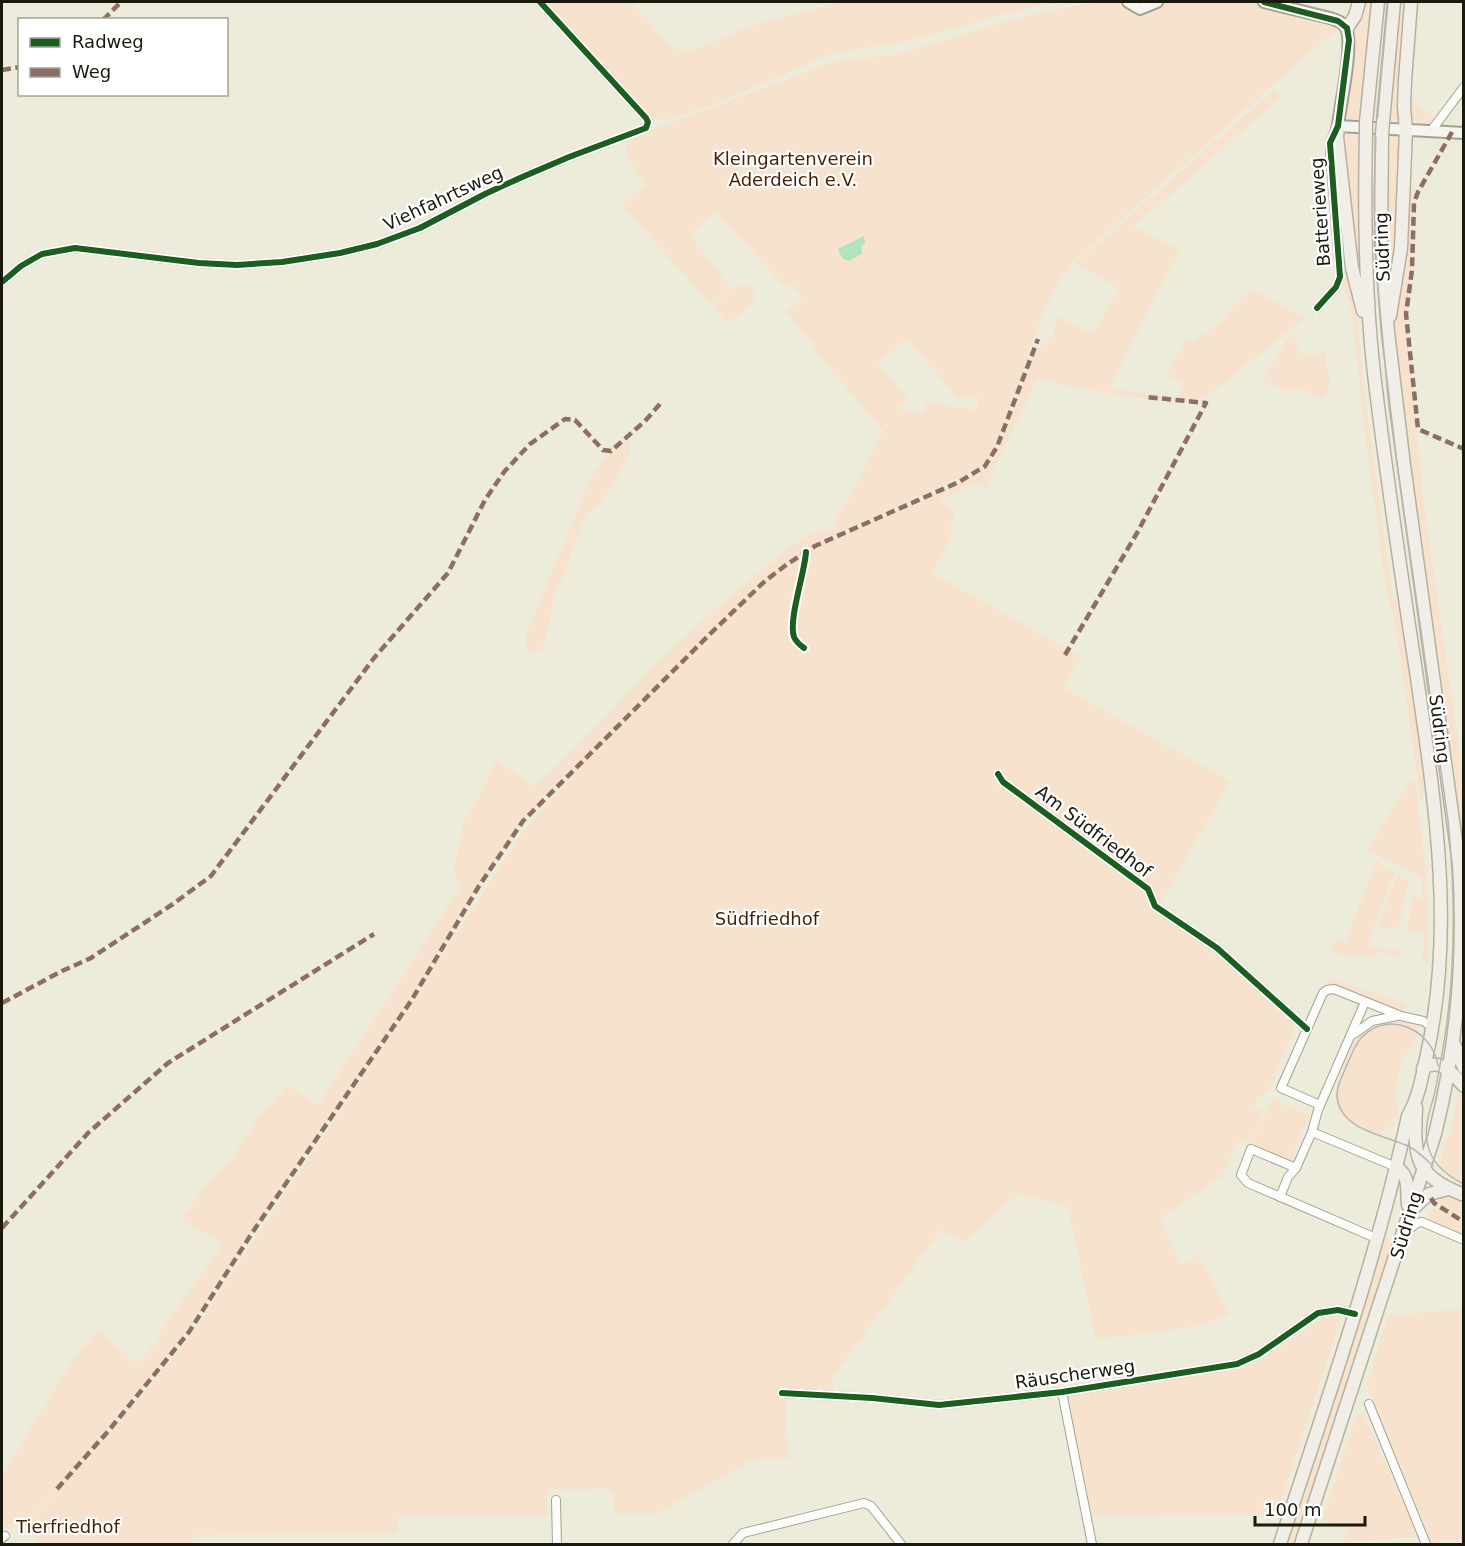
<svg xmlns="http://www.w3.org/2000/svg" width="1465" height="1546" viewBox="0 0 1465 1546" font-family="'DejaVu Sans',sans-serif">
  <rect width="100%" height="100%" fill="#edecdb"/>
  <g fill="#f7e2ce">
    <polygon points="543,2 631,2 674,49 689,52 745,28 840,2 1063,2 1026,8 901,43 855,49 826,56 719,102 665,120 651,119"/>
    <path d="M1097,2H1123L1133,14H1140L1166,2H1250L1334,23L1339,27V30L1324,40L1070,265C1042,305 1027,360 1011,407C1004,427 998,449 985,466L844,532L835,529C834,515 847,503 853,491C868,463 878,432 901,409L923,414L926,402L976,410L979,397H957L907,339L878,364L908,399L883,430L812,348L815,346L786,312L803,298L790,282L784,286L715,211L690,235L731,288L711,305L621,205L645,186C636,170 612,142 639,131L651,137L648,131L838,60L895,55L1035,13Z"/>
    <polygon points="1351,2 1374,2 1363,122 1349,122 1344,118 1355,26 1351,8"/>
    <polygon points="1398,2 1421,2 1411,99 1437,119 1433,125 1426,127 1419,124 1409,113 1400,121 1390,120 1390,78"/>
    <path d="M1274,90L1281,97L1165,200L1133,225L1180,251L1141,324L1110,389L1178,397L1183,384L1166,375L1186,339L1193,343L1226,318L1228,312L1251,289L1305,318L1201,401L1153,400L1059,385L1051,380L1037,379L985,489L979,482L940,500L955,513L949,529L953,535L932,573L1081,657L1064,688L1230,781L1157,910L1212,948L1297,1023L1268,1091L1265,1092L1262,1098L1258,1096L1254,1106L1264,1111L1249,1145L1238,1140L1222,1176L1160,1218L1181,1265L1198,1255L1230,1314C1190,1333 1140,1333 1096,1339L1068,1207L1018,1194L964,1242L941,1230L833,1377V1394L787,1392L785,1437L788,1438L789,1458L745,1460L746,1464L656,1514H614L613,1494L608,1489L547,1490V1516H398L397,1533L193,1535V1540L185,1544H40L25,1523L112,1431L186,1342L363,1077L523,831L576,774L570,769L518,826L478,886L410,1001L252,1232L184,1336L96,1443L56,1488L28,1516L8,1531L2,1526V1470L4,1472L73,1359L99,1329L136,1364L160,1338L158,1335L223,1244L181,1219L202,1191L233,1156L259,1117L272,1105L287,1084L318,1105L461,886L454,875V868L464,821L480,795L496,760L519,775L532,787C569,756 600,721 633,687C669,648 711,613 751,579C770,563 800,535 823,530C831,528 838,531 845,534L983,471L994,458L1007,430L1036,351L1053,336L1058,316L1092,335L1119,289L1076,263Z"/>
    <polygon points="1346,134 1358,135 1360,287 1342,136"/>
    <polygon points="1389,138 1408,138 1409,186 1416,191 1413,203 1411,270 1407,313 1409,347 1424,504 1463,774 1463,871 1390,332 1385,195"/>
    <polygon points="1332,144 1355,295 1365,394 1393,599 1399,604 1425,788 1421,802 1395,622 1387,596 1364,427 1352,313 1343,281"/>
    <path d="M741,284C750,286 756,291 755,300L730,322L726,321L713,306L735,287Z"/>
    <polygon points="1291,336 1294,337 1303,356 1325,353 1330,383 1326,396 1321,398 1297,387 1289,393 1263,381 1287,338"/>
    <polygon points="626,441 630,444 630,455 602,502 587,514 571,551 564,575 555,595 544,644 541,650 529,652 525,648 526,635 586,489 593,474 607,455 613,453"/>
    <polygon points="1415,779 1427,881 1428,962 1422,962 1424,934 1407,931 1413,896 1424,899 1420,877 1367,850 1407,785"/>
    <polygon points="1376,862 1395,873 1367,946 1401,951 1400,956 1375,951 1374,957 1344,955 1331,951 1336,939 1345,942"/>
    <polygon points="1397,876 1409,881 1398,930 1378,926"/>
    <polygon points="1330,978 1406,1004 1403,1011 1328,984"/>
    <polygon points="1394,1020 1419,1026 1415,1040 1402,1061 1396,1084 1395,1092 1398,1113 1395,1126 1386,1127 1382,1133 1389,1136 1388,1139 1348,1121 1339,1110 1335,1095 1337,1081 1354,1039 1373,1025"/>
    <polygon points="1457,1091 1463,1098 1463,1182 1445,1172 1439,1164 1455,1114"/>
    <polygon points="1272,1099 1310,1115 1290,1162 1250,1145"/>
    <polygon points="1442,1194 1463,1200 1463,1237 1425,1220 1430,1211 1442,1206 1436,1195"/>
    <polygon points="1385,1236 1394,1241 1296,1544 1285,1544"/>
    <polygon points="1463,1309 1463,1540 1446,1539 1437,1544 1432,1544 1367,1384 1388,1316"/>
    <polygon points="1331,1318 1341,1318 1277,1514 1087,1516 1067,1396 1238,1369 1253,1364 1266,1357 1321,1319"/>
    <polygon points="1363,1412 1418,1537 1344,1542 1348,1529 1321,1521 1356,1417"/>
  </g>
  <polygon fill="#afe4bf" points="864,236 865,243 861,246 862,254 849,261 843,259 838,250 840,248"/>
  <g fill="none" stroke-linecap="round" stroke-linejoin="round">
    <defs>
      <g id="street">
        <polyline points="1431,131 1464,87"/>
        <polyline points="2,282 21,266 42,254 75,248 199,263 237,265 282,262 340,253 377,244 420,228 485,194 520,178 569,157 646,128 648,122 646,118 540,2"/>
        <polyline points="1317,308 1336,287 1340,277 1330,153 1330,143 1335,130"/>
        <polyline points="998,774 1003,782 1148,889 1155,906 1217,948 1307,1029"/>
        <polyline points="1354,1034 1372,1021 1397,1016"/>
        <polyline points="1320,1105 1281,1088 1323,993 1327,990 1334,989 1401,1016 1423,1021 1432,1027"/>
        <polyline points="1312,1132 1396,1167"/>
        <polyline points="1296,1168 1251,1149 1241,1175 1248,1183 1378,1239"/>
        <polyline points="1280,1197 1288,1177 1296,1168 1312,1132 1318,1110 1365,1002"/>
        <polyline points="1404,1233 1417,1223 1422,1222 1464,1240"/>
        <polyline points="1062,1392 1092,1544"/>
        <polyline points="782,1393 872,1398 939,1405 1062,1392 1237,1364 1259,1354 1318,1313 1338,1310 1355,1314"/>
        <polyline points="1369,1404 1426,1544"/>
        <polyline points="556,1500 557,1544"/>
        <polyline points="2,1538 5,1536"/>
        <polyline points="733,1544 743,1533 864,1503 871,1506 901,1544"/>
      </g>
      <g id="secondary">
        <polyline points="1128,2 1140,9 1157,2"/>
        <path d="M1264,2L1330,18C1336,20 1343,22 1346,28C1354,45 1340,105 1338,126L1464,133"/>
      </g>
      <g id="primary">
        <polyline points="1347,28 1355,16 1359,2"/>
        <polyline points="1366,122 1378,2"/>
        <polyline points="1383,122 1394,2"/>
        <polyline points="1338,126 1337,137 1352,268 1363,311"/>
        <polyline points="1390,316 1401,248 1406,130 1404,107 1405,80 1411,2"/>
        <polyline points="1454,1044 1464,1068"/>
        <path d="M1423,1068C1441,1057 1452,1074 1464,1086"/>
        <path d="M1416,1107C1414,1156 1413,1175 1464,1195"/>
        <path d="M1396,1167C1411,1177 1406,1189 1408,1205"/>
        <polyline points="1410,1211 1429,1194 1448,1189"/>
        <path d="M1280,1544C1326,1403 1376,1262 1408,1116C1419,1097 1422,1076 1427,1054C1455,929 1435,803 1417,678C1402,580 1387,481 1375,382C1365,300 1364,216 1366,133"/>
        <path d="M1301,1544L1435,1134C1457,1046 1465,955 1459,864L1404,465L1388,332L1381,240L1382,134"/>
      </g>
    </defs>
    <use href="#street" stroke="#a2a295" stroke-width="10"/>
    <use href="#secondary" stroke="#a2a295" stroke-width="14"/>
    <use href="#primary" stroke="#b6b09f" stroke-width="15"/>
    <use href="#street" stroke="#fcfcfa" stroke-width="8"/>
    <use href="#secondary" stroke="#f6f4ef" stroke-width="10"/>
    <use href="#primary" stroke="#f0eee6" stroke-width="12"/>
    <g stroke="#b7b6b2" stroke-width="1.5">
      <path d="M1388,2L1376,134L1374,195L1377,277L1389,407L1448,820C1455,890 1456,959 1446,1029C1443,1050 1439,1071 1435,1092C1431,1108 1424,1124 1427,1141C1430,1162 1445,1175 1464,1184"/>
      <path d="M1433,1166C1425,1158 1418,1151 1408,1146C1383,1135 1338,1129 1337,1095C1337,1084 1343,1075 1347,1065C1351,1055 1355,1044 1362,1037C1389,1009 1433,1030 1438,1066"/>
    </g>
    <defs>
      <g id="primary-bridge">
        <polyline points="1366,133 1366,122"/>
        <polyline points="1382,134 1383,122"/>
      </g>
    </defs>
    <use href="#primary-bridge" stroke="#b6b09f" stroke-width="15" stroke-linecap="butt"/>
    <use href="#primary-bridge" stroke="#f0eee6" stroke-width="12"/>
    <g stroke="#8d6e63" stroke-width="4.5" stroke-dasharray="9 4.5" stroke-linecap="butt">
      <polyline points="103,20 121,2"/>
      <polyline points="2,70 20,67"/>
      <polyline points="1452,132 1418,192 1414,203 1412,270 1406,314 1418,429 1464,449"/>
      <polyline points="1065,655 1137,533 1206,403 1146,397"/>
      <polyline points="2,1003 62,971 91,958 173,904 211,876 374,658 448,573 485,500 504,472 530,444 565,419 575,420 603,450 611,451 645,421 660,404"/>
      <polyline points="1463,1048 1464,1049"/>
      <polyline points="1431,1198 1434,1203 1464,1222"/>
      <polyline points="2,1228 88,1133 168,1063 374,934"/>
      <polyline points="57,1489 110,1429 189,1332 252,1233 411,1001 479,886 523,821 710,634 765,581 786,565 815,546 959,482 985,466 997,447 1038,339"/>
    </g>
    <defs>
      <g id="cycleway">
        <polyline points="1264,2 1338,21 1347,28 1349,40 1338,126 1330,143 1340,277 1336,287 1317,308"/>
        <polyline points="2,282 21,266 42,254 75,248 199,263 237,265 282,262 340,253 377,244 420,228 485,194 520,178 569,157 646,128 648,122 646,118 540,2"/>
        <path d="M804,648C800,645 796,642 794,637C788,620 805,572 806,552"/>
        <polyline points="998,774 1003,782 1148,889 1155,906 1217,948 1307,1029"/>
        <polyline points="782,1393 872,1398 939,1405 1062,1392 1237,1364 1259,1354 1318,1313 1338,1310 1355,1314"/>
      </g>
    </defs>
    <use href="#cycleway" stroke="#fff" stroke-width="10"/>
    <use href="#cycleway" stroke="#1b5e20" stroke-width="6"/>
  </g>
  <g text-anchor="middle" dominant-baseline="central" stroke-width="4.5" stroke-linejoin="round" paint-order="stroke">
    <g font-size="18" fill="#4a1f00" stroke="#fff">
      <text x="793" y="158">Kleingartenverein<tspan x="793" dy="21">Aderdeich e.V.</tspan></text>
      <text x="767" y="918">Südfriedhof</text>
      <text x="68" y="1526">Tierfriedhof</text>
    </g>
    <g font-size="18" fill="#1a190e" stroke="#fff">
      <text transform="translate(443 198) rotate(-25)">Viehfahrtsweg</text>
      <text transform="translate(1320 212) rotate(-94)">Batterieweg</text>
      <text transform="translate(1382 247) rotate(-92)">Südring</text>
      <text transform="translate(1440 729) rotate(83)">Südring</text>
      <text transform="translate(1094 831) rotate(37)">Am Südfriedhof</text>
      <text transform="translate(1406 1225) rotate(-73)">Südring</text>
      <text transform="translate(1075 1374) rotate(-8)">Räuscherweg</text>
    </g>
  </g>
  <rect width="1465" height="1546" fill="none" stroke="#1a190e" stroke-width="6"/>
  <rect x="18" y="18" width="210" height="78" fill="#ffffff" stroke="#a3a39f" stroke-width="1.5"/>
  <rect x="30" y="38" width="30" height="9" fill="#1b5e20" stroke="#a3a39f" stroke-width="1.5"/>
  <text x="72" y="48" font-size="18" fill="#1a190e">Radweg</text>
  <rect x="30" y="68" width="30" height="9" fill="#8d6e63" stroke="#a3a39f" stroke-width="1.5"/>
  <text x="72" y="78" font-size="18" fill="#1a190e">Weg</text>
  <path d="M1255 1516v9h110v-9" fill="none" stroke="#1a190e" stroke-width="3"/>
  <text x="1264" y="1516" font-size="18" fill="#1a190e" stroke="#ffffff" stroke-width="4.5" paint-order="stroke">100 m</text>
</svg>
